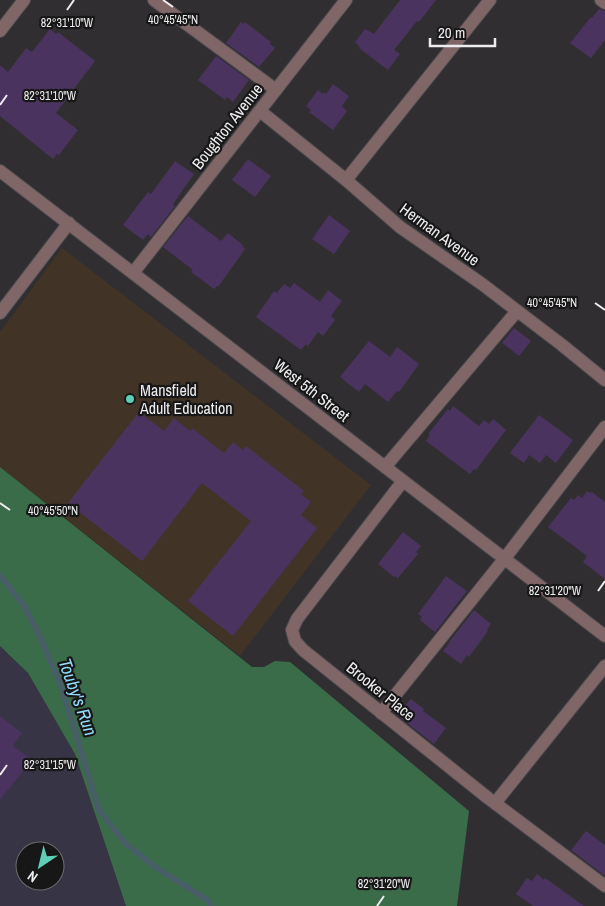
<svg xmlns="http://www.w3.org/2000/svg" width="605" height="906" viewBox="0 0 605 906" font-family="'Archivo Narrow',sans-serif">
  <rect width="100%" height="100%" fill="#302e31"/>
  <path fill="#373445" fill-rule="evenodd" d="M0,646L28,673L75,754L126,906H0ZM25,851H55V881H25Z"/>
  <polygon fill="#413426" points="62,248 371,485 240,656 0,467 0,332"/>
  <polygon fill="#3b6c4a" points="0,467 252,667 264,667 275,661 290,662 469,811 457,906 126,906 75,754 28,673 0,646"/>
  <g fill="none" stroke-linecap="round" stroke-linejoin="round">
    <polyline stroke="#475e67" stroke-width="6" points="0,575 24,606 40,637 61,685 99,810 124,842 154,866 209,901 210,906"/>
  </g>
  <g fill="#4b335f">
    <polygon points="400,0 436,0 419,22 417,21 394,50 400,54 388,70 359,48 360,47 355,42 365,29 374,34"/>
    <polygon points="599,9 605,11 605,40 591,58 570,43 591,17 592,18"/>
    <polygon points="241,22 243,24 245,22 271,42 270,44 275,48 259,67 226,43"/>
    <polygon points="50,29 56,34 58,32 95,61 56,113 78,130 59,155 57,154 53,159 0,116 0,65 8,72 26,48 32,52"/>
    <polygon points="216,56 249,80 233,102 227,97 225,100 198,80"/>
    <polygon points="333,84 349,96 342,106 347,111 333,130 309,112 311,110 306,106 318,90 323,94 324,92 326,94"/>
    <polygon points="248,159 271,176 255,197 232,180"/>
    <polygon points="175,161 194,174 173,204 175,206 151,237 148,234 143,240 123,225 148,192 151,194"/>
    <polygon points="329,215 350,231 334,254 312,239"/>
    <polygon points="188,216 221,241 228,233 243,245 242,246 245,249 218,287 217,286 214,289 191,272 193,270 163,247"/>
    <polygon points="294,283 320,302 328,290 342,301 331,316 335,320 323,336 318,332 308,346 306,344 301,350 256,317 274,291 277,293 284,284 290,288"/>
    <polygon points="514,328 531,341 519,356 502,343"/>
    <polygon points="369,341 390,357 397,347 419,364 399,392 397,391 388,402 365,384 359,392 340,377"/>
    <polygon points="453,406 479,426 484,420 489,424 493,419 506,430 476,470 474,469 470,474 426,441 430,435 428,434 448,409 450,411"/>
    <polygon points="139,412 164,431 174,418 190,431 192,428 224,453 233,442 243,450 246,446 304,491 301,494 311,502 301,515 317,528 233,636 188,601 251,521 202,483 142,561 68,503"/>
    <polygon points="539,415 573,440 556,463 546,455 540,463 529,455 524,463 510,453"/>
    <polygon points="587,491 590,493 592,492 605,502 605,579 583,562 587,556 548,527 571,498 574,500 578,495 582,498"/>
    <polygon points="403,532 421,546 416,552 418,554 398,578 395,576 394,577 378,564"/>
    <polygon points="446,576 467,591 435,632 420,620 422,617 418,614"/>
    <polygon points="474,610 491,624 487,630 488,631 469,657 467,655 461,664 443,651 450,642 449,642"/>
    <polygon points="411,699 424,709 423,711 446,728 434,744 397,715"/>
    <polygon points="0,716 22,733 13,746 32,760 0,800"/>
    <polygon points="586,831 605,845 605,876 571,850"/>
    <polygon points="537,874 544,880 545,878 584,906 533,906 516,894 527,878 532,881"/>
  </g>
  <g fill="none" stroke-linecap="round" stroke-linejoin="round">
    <defs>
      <g id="minor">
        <polyline points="154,0 276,90"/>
        <polyline points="601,0 605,3"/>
        <polyline points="0,31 24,0"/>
        <polyline points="260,111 346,180 400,227 482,284 562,345 605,380"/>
        <polyline points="0,171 605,636"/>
        <polyline points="346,180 490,0"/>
        <polyline points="133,273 346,0"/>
        <polyline points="0,313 69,223"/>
        <polyline points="385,467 517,311"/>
        <polyline points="403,481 297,619 292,630 295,641 303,650 488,798 605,886"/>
        <polyline points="381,713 505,558 605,427"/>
        <polyline points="495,803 605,666"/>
      </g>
    </defs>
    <use href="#minor" stroke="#4e4c4f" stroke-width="14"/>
    <use href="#minor" stroke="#816668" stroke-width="12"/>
  </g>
  <path fill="none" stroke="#edecee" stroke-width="2" d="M163,0L173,7M67,10L74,0M0,105L7,95M595,303L605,310M0,503L10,510M598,591L605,581M0,775L7,765M377,906L384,896"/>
  <circle fill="#5eceb7" stroke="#181718" stroke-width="2" cx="130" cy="399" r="5"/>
  <g text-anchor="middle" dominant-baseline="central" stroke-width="4.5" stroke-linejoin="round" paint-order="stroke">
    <g font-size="16" fill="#edecee" stroke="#181718">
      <text transform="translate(227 126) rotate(-52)">Boughton Avenue</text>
      <text transform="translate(440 234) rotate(36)">Herman Avenue</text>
      <text transform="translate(312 390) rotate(38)">West 5th Street</text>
      <text transform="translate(381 691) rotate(39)">Brooker Place</text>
    </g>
    <g font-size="16" fill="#edecee" stroke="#181718" text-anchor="start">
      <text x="140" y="390">Mansfield<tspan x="140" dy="18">Adult Education</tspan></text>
    </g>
    <g font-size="18" font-style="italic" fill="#92defc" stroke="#181718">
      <text transform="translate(78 697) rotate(70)">Touby's Run</text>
    </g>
  </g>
  <g font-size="12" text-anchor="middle" fill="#edecee" stroke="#181718" stroke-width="4.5" stroke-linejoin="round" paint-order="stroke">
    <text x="173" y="24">40°45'45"N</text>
    <text x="67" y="27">82°31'10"W</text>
    <text x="50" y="100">82°31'10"W</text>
    <text x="552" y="307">40°45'45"N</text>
    <text x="53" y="515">40°45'50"N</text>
    <text x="555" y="595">82°31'20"W</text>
    <text x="50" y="769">82°31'15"W</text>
    <text x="384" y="888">82°31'20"W</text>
  </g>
  <g transform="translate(40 866) rotate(215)"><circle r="24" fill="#181718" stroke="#6d6c6e"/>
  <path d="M0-4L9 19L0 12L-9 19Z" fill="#5eceb7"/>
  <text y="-8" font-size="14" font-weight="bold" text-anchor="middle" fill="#edecee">N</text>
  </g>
  <path d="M430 38v8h65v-8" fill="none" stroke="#edecee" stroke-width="2.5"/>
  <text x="438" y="38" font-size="15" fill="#edecee" stroke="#181718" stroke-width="4" paint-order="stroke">20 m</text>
</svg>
